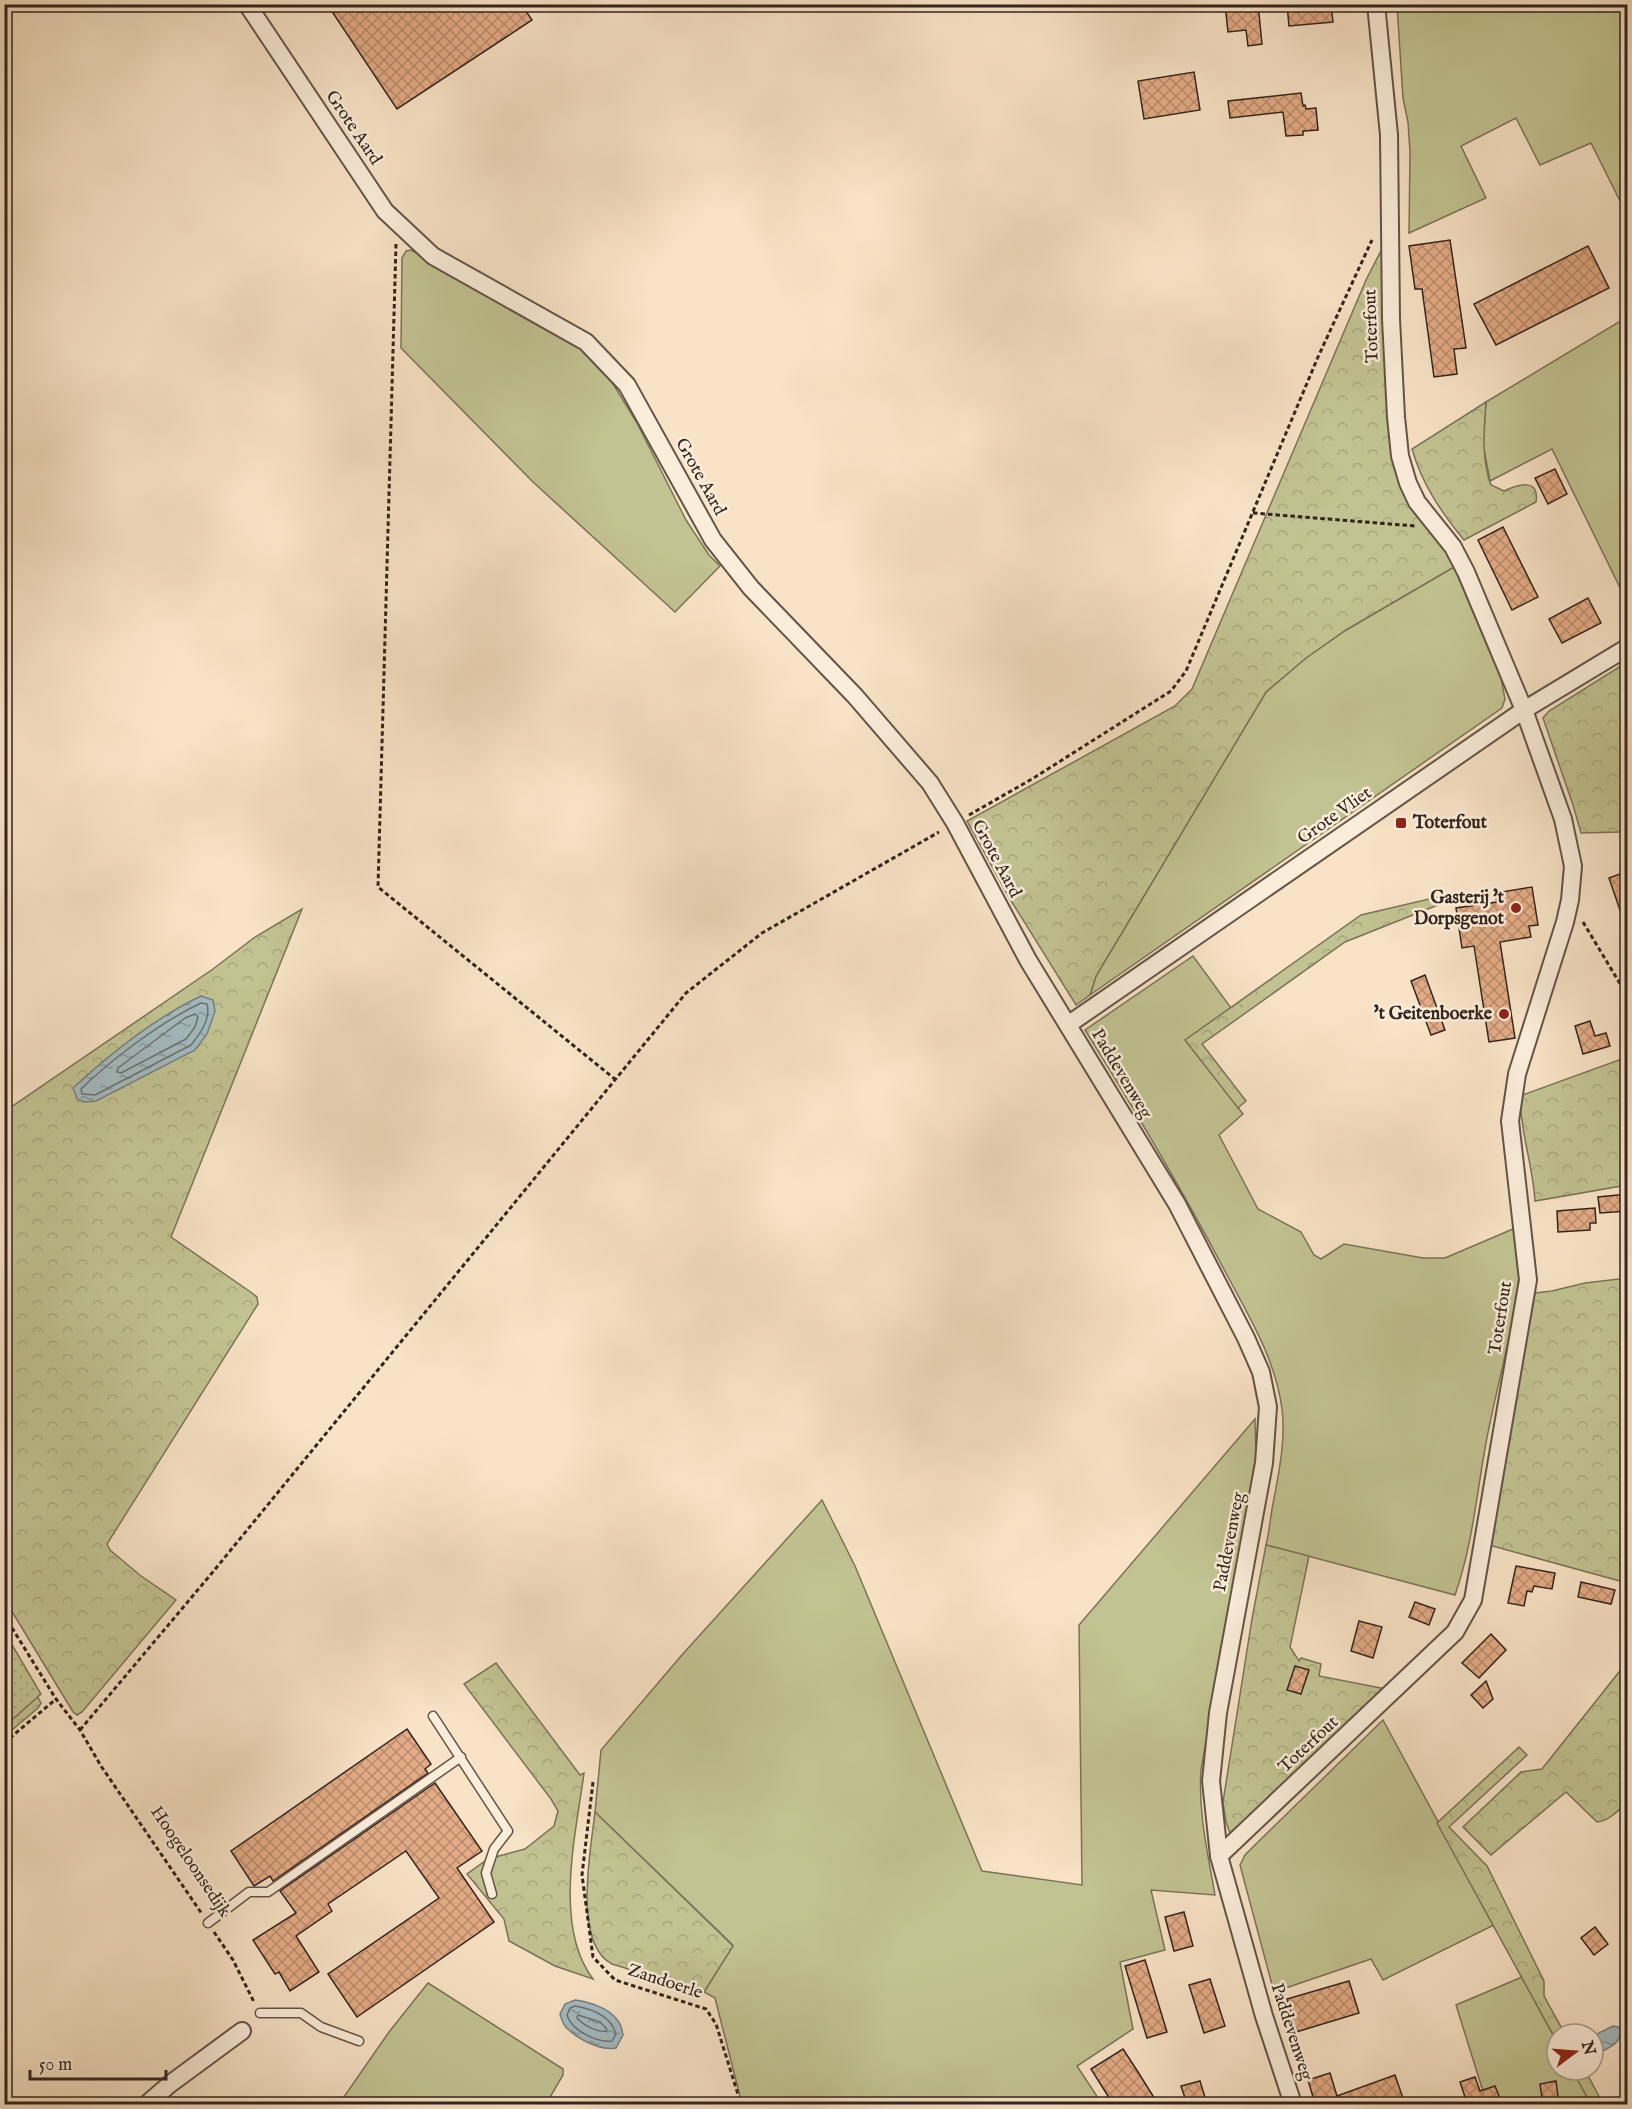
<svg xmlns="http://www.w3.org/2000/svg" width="1632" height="2109" viewBox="0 0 1632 2109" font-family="'IM FELL English',serif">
  <defs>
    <pattern id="forest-crowns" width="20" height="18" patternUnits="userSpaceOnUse" patternTransform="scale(1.5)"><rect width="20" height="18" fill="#c2c392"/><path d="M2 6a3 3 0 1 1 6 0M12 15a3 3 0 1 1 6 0" fill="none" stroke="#a7a77d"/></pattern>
    <pattern id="park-dots" width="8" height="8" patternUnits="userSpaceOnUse" patternTransform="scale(1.5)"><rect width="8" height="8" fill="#c2c392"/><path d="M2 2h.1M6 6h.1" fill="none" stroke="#a7a77d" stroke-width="1.8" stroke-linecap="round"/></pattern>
    <pattern id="water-ripples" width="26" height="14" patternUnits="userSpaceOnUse" patternTransform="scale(1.5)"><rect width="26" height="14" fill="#a3bbc1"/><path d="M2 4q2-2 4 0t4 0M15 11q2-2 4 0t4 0" fill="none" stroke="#85989c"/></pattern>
    <pattern id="building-cross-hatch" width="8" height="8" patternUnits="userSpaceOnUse" patternTransform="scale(1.5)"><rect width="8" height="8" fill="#e4ac86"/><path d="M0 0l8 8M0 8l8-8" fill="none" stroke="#b98c6d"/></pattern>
  </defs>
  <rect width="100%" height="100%" fill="#f8e3c6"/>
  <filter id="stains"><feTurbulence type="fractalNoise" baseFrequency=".00333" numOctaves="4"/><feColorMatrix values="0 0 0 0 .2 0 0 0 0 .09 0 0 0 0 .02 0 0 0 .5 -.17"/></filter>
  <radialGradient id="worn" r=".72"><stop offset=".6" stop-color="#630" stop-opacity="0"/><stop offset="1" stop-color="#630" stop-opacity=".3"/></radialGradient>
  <g fill="#c2c392" stroke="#7a7458" stroke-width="1.5">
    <polygon points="1397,5 1627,5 1627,215 1591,143 1540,165 1516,118 1461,146 1486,198 1409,233 1410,152 1408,122 1403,98"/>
    <polygon points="411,250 550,324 593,356 615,387 637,423 686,520 709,555 720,566 675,612 533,482 401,348 402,258 406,251"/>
    <polygon points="1627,317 1627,602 1552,449 1490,481 1483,444 1486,402"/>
    <polygon points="1454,567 1501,678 1505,699 1502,708 1090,995 1096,976 1266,692 1306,658 1346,630"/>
    <path d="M1193,956L1231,1008L1186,1041L1243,1114L1219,1135L1258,1209L1301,1232L1314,1255L1321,1259L1344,1244L1423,1258H1445L1520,1226C1520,1243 1521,1260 1519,1277C1513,1333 1496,1388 1486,1443C1476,1497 1473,1543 1455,1595L1266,1545C1269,1533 1270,1521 1272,1509C1278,1477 1286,1442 1282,1409C1276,1361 1250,1318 1227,1275C1183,1191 1135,1110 1085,1030Z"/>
    <path d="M1255,1419L1256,1456L1201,1770C1198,1813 1208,1854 1215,1895L1151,1890L1165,1950L1120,1962L1133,2029L1077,2066L1102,2104H742L715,1998L704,1992L733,1945L595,1812L601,1750L681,1656L822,1500L855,1566L982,1871L1082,1885L1079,1625Z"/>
    <polygon points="1383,1720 1494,1925 1383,1980 1371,1959 1274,1992 1240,1865 1245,1855 1260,1840"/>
    <polygon points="1522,1977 1557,2042 1557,2070 1572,2070 1591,2104 1487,2104 1456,2005"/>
    <polygon points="428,1983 563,2069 563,2075 546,2104 339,2104 389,2032"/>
  </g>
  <g fill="url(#forest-crowns)" stroke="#7a7458" stroke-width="1.5">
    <polygon points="1386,241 1393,442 1454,567 1346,630 1306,658 1266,692 1096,976 1090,995 1076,1005 1010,899 967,821 1175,706 1192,689 1366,280"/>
    <path d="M1486,402C1484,430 1481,458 1491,485L1504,491C1517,485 1540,477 1536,502L1464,540C1441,512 1422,484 1412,449Z"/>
    <polygon points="1627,662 1627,827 1619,832 1581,833 1573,805 1543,718 1549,711"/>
    <polygon points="1442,896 1448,901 1345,942 1202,1044 1246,1101 1238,1108 1185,1040 1361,915"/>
    <polygon points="302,909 171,1237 252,1293 257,1297 258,1304 107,1544 110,1550 141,1576 176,1600 82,1712 77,1715 73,1712 5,1600 4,1112 213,969 255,937"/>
    <path d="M1627,1057V1185L1535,1201C1533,1166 1520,1131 1520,1096Z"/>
    <polygon points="1627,1278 1627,1583 1489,1545 1509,1424 1535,1293 1552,1291 1585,1283"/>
    <polygon points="1266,1545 1309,1556 1290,1647 1299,1661 1301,1658 1321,1664 1319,1676 1386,1689 1231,1836 1226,1822 1223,1802 1252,1619"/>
    <polygon points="4,1636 41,1703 38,1708 5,1736"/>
    <path d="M1627,1662V1802C1619,1810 1609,1821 1597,1822L1566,1792L1491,1855L1463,1827L1521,1772L1542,1769Z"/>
    <path d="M496,1663L580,1775L584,1773C576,1833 553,1927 593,1979L555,1966L509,1941L504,1919L467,1874L488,1859L525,1849L554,1826L558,1811L551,1799L464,1684Z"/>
    <polygon points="1519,1747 1527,1755 1449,1827 1487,1866 1544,1981 1544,1996 1565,2034 1557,2034 1557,2042 1437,1823"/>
    <path d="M595,1812L733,1946L704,1992L612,1964C572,1943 591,1849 595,1812Z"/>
    <polygon points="1572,2070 1585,2070 1603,2104 1591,2104"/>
  </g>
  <polygon fill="url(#park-dots)" stroke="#7a7458" stroke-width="1.5" points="5,1633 41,1694 5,1726 4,1726"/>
  <g fill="url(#water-ripples)" stroke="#767f80" stroke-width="1.5">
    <path d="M201,996L213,1000L215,1011L207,1034L195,1050L96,1101L84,1102L77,1099L73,1088C111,1053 155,1018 201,996Z"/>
    <path d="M575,2000C589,2002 610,2008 618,2021C621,2024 622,2030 623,2035L616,2048C602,2051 580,2040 570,2031C564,2027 562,2021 560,2014L565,2004Z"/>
    <path d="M1613,2026L1618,2027L1621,2031C1620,2044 1610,2047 1599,2053L1593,2036Z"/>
  </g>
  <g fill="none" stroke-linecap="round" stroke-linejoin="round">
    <g stroke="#6b7070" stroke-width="1.5">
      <path d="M201,1003L207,1004C211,1019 200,1034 191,1045L95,1095L82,1094L81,1089C113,1058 161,1022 201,1003Z"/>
      <polygon points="195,1014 198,1017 195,1027 186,1039 121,1073 117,1072 118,1068 185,1018"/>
      <path d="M575,2006C593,2009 611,2016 616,2034L612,2041C597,2043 571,2030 567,2015L570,2008Z"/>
      <path d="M578,2015L600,2022L606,2028L607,2031C598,2033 583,2025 577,2018Z"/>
    </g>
  </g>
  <g fill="url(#building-cross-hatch)" stroke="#33251e" stroke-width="1.5">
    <polygon points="327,4 521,4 532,20 397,109"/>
    <polygon points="1225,4 1258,4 1262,44 1248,46 1246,30 1228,32"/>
    <polygon points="1287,4 1331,4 1333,22 1289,26"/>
    <polygon points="1194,72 1200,110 1144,119 1138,81"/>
    <polygon points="1301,93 1303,106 1305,105 1306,109 1316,108 1318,130 1303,131 1303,135 1286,136 1283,112 1230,118 1228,101"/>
    <polygon points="1450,240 1466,348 1454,349 1457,374 1434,377 1422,289 1415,289 1409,246"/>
    <polygon points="1588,246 1609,288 1496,345 1474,304"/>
    <polygon points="1555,469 1567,494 1548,504 1535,478"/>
    <polygon points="1503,527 1538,597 1512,610 1478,540"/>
    <polygon points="1588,598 1601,623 1562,643 1549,619"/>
    <polygon points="1628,871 1628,925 1625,925 1609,878"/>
    <polygon points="1532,887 1538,925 1529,926 1531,937 1500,942 1515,1038 1489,1042 1474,946 1462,948 1456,908 1497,902 1495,893"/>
    <polygon points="1425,975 1445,1030 1431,1035 1411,981"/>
    <polygon points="1590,1021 1595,1036 1606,1033 1610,1046 1583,1054 1575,1026"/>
    <polygon points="1628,1194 1628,1211 1600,1213 1598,1197"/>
    <polygon points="1595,1208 1596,1223 1590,1223 1590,1230 1558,1232 1557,1211"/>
    <polygon points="1516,1566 1555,1573 1552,1589 1534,1586 1532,1592 1527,1591 1524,1606 1508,1603"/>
    <polygon points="1581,1582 1615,1590 1611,1604 1578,1597"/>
    <polygon points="1415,1602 1435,1609 1429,1625 1409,1617"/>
    <polygon points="1359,1621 1382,1627 1373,1658 1351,1651"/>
    <polygon points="1491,1634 1506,1650 1479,1678 1462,1663"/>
    <polygon points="1295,1666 1309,1670 1301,1694 1287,1690"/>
    <polygon points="1486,1681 1493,1699 1483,1708 1471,1695"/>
    <polygon points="407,1729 431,1764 425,1769 428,1773 273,1881 270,1876 254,1886 231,1851"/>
    <polygon points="435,1783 482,1851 457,1868 494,1922 357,2017 328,1974 439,1898 406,1851 328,1904 332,1911 296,1936 319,1972 290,1991 279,1972 275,1974 253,1940 296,1913 280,1891"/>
    <polygon points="1184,1912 1193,1946 1174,1951 1165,1917"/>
    <polygon points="1595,1927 1608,1944 1594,1955 1581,1938"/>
    <polygon points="1145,1960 1167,2032 1147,2038 1125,1966"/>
    <polygon points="1210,1979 1225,2026 1204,2033 1189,1985"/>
    <polygon points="1349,1981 1359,2013 1296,2032 1287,1999"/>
    <polygon points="1123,2049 1138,2072 1158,2104 1113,2104 1091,2069"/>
    <polygon points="1330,2073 1337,2096 1395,2075 1405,2104 1315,2104 1308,2080"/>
    <polygon points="1475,2077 1480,2091 1495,2086 1502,2104 1450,2104 1449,2102 1465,2097 1460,2082"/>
    <polygon points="1200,2081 1207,2104 1187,2104 1181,2086"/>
    <polygon points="1556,2081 1559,2104 1543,2104 1540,2084"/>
  </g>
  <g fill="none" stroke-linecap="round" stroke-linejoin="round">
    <defs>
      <g id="service">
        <polyline points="433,1716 508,1831 494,1849 486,1873 492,1894"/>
        <polyline points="208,1923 249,1892 268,1892 461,1757"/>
        <polyline points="260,2013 301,2013 321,2027 359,2041"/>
      </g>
      <g id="minor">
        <polyline points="247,4 385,211 433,256 586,342 627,385 713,540 751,588 855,696 930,783 955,823 1028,960 1177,1204 1246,1338 1261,1372 1268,1407 1264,1463 1218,1713 1211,1781 1219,1856 1264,2016 1293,2104"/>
        <polyline points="1069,1024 1524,710 1628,647"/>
        <polyline points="1219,1856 1455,1632 1473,1600 1528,1280 1510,1121 1517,1074 1565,922 1570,900 1573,866 1563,819 1524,710 1466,572 1453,547 1417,502 1408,483 1400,456 1396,417 1391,319 1389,135 1376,4"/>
        <polyline points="147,2104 170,2084 242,2031"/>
      </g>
    </defs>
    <use href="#service" stroke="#645448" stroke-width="11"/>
    <use href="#minor" stroke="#645448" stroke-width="20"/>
    <g stroke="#33251e" stroke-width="3" stroke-dasharray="4.5 3" stroke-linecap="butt">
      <polyline points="396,244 378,887 616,1080"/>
      <polyline points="1253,513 1415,526"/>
      <polyline points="969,815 1032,779 1171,691 1186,671 1318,357 1372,240"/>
      <polyline points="1583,922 1628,997"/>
      <polyline points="4,1615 56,1699 80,1730 101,1766 202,1914"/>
      <polyline points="80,1730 212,1573 686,993 762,933 939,832"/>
      <polyline points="4,1743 56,1699"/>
      <polyline points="593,1782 582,1875 593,1957 615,1980 706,2009 716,2024 741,2104"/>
      <polyline points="214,1932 233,1960 254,2002"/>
    </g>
    <use href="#service" stroke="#faedda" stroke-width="8"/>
    <use href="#minor" stroke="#faedda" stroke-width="16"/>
  </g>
  <g fill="#8f2418" stroke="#faedda" stroke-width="2">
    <rect x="1395" y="817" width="12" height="12" rx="3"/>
    <circle cx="1516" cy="908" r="6"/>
    <circle cx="1504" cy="1014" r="6"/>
  </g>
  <g text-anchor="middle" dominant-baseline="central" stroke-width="5" stroke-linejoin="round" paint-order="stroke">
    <g font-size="18" fill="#33251e" stroke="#faedda">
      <text transform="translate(353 128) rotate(56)">Grote Aard</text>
      <text transform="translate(1372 326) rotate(-92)">Toterfout</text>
      <text transform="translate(700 477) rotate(61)">Grote Aard</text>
      <text transform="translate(1335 816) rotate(-35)">Grote Vliet</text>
      <text transform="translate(996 859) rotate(62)">Grote Aard</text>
      <text transform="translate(1121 1074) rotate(59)">Paddevenweg</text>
      <text transform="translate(1501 1318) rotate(-81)">Toterfout</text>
      <text transform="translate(1230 1542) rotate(-79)">Paddevenweg</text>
      <text transform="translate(1309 1745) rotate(-43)">Toterfout</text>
      <text transform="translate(190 1862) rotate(56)">Hoogeloonsedijk</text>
      <text transform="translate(665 1982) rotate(18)">Zandoerle</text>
      <text transform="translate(1291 2032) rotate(72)">Paddevenweg</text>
    </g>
    <g font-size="18" font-weight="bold" fill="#33251e" stroke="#faedda" text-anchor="end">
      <text x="1413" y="823" text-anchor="start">Toterfout</text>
      <text x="1504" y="898">Gasterij 't<tspan x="1504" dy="21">Dorpsgenot</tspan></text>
      <text x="1492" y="1014">'t Geitenboerke</text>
    </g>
  </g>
  <rect width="1632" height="2109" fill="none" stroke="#f8e3c6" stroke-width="24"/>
  <rect x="6" y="6" width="1620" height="2097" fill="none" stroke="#33251e" stroke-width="3"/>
  <rect x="12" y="12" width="1608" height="2085" fill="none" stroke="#33251e" stroke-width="1.5"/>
  <g transform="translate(1575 2052) rotate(74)"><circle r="28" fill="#faedda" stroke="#aa9d8f" stroke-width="1.5"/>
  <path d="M0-4.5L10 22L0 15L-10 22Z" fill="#8f2418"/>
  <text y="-9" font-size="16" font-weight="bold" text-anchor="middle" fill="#33251e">N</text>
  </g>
  <path d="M30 2070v9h136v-9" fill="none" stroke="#33251e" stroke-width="3"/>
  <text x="39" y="2070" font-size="18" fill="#33251e" stroke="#faedda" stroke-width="4.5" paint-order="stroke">50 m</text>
  <rect width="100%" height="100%" filter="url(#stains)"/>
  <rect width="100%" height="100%" fill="url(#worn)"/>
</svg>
